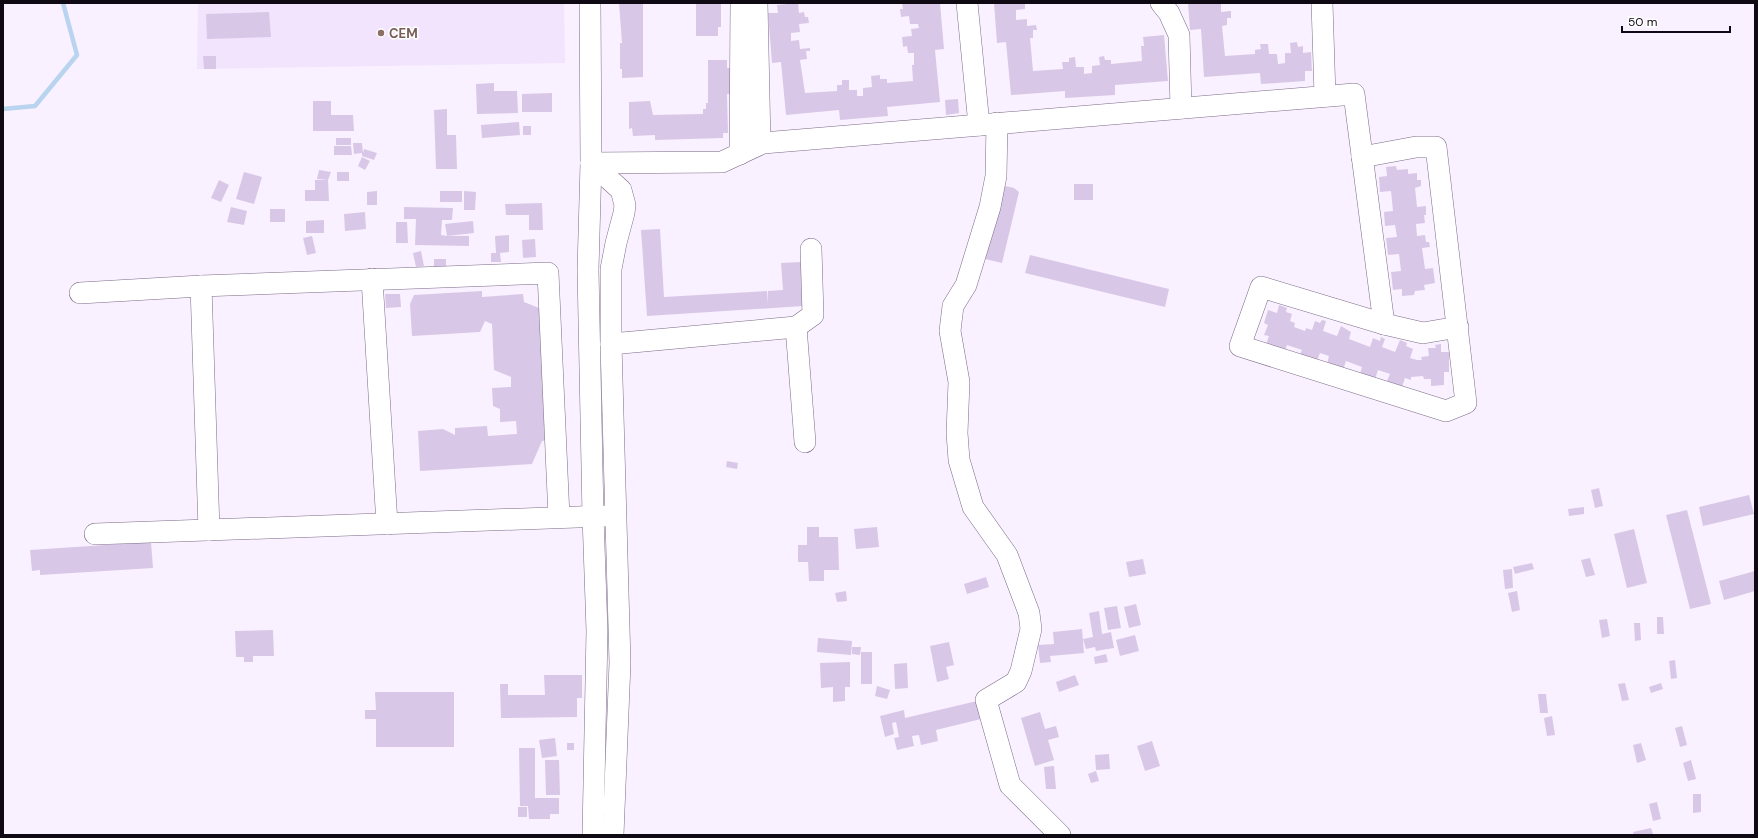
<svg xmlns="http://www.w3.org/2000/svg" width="1758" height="838" viewBox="0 0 1758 838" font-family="'DM Sans',sans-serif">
  <rect width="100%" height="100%" fill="#f9f1ff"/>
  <polygon fill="#f1e4fc" points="198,3 564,3 565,63 197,69"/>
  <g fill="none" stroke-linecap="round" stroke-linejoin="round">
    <polyline stroke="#b9d4ee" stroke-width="4.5" points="3,109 35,106 77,55 63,3"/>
  </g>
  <g fill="#d9c7e7">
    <polygon points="619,3 643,3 643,77 622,78 622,69 620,69 620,43 622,43"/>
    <polygon points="696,3 721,3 721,27 718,27 718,36 696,36"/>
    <polygon points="798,3 799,13 804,12 805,17 808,17 809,23 799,24 800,32 791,33 791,41 799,40 800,49 810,48 810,51 806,51 807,59 800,60 805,93 837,91 837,85 842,85 842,80 849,80 849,90 857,90 857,96 863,96 863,88 872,87 871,76 880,75 880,79 887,79 887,83 913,81 912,65 914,65 914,53 908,53 907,46 903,47 902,37 912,36 911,29 919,28 918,24 910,24 909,16 901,17 900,9 903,9 902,3 940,3 944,49 935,50 940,102 887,107 888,116 840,120 839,110 786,115 781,62 772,63 768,13 778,13 777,5"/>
    <polygon points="994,3 1025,3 1025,9 1016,10 1016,20 1027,19 1027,26 1036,25 1037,30 1033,30 1033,38 1030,38 1033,71 1063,69 1062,62 1069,62 1069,58 1075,57 1076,67 1084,67 1084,74 1092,73 1092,66 1100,65 1099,57 1104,56 1105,60 1111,60 1111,64 1142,61 1141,46 1144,46 1143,37 1164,35 1168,81 1115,85 1115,95 1065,98 1065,91 1011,95 1006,42 997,43"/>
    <polygon points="1188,3 1221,3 1221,12 1231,11 1231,18 1227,18 1227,25 1222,26 1225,56 1255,54 1255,50 1261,49 1260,44 1268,44 1269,54 1277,54 1278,64 1285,63 1285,53 1291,53 1290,43 1297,42 1298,47 1303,46 1303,53 1311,52 1312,71 1305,71 1305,81 1261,84 1260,73 1204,77 1201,29 1190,30"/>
    <polygon points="269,12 271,37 207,39 206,14"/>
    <polygon points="203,56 216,56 216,69 204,69"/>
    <polygon points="708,60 727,60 727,68 730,68 730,94 727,94 728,133 723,133 723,138 655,140 655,135 633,136 632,128 629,129 629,102 650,101 653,115 703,114 703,109 706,109 706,103 708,103"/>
    <polygon points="494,83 494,91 517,91 518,113 477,114 476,84"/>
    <polygon points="552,93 552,112 522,112 522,94"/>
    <polygon points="958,99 959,113 946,115 945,100"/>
    <polygon points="313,101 331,101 331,115 353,115 354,131 313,131"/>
    <polygon points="447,109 447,135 456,135 457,169 436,169 434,110"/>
    <polygon points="519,122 520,135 482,138 481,125"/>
    <rect x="523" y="126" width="8" height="9"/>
    <rect x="336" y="138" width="15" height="7"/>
    <polygon points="353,143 362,143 363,153 364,149 377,153 374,160 362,156 362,153 354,154"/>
    <polygon points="334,146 351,146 352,155 334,155"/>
    <polygon points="362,157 370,161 365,170 358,166"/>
    <polygon points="1396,166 1397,170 1408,169 1408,174 1417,173 1417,180 1421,180 1421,186 1415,188 1417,207 1426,206 1426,215 1424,215 1425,223 1416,224 1417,236 1425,235 1426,242 1429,242 1430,247 1422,248 1425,269 1433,268 1435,283 1424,285 1425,290 1415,291 1414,295 1402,296 1402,289 1393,290 1391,272 1401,271 1399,254 1388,255 1386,238 1397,237 1395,225 1385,226 1384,212 1393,211 1391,191 1380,192 1379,177 1387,176 1386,167"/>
    <polygon points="319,170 331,172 328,180 329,201 305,201 305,190 315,190 315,180 328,180 317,179"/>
    <polygon points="244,172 262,177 254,204 236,199"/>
    <rect x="337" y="172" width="12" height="9"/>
    <polygon points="219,180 229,185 221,202 211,198"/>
    <rect x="1074" y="184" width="19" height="16"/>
    <polygon points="1001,185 1014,188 1019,192 1002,263 985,259"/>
    <polygon points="377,191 377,205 367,205 367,192"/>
    <rect x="440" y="191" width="22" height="11"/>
    <polygon points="464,191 476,192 475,210 464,210"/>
    <polygon points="542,203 543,230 529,230 529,215 506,215 505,204"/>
    <polygon points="231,207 247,211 244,225 227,222"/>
    <polygon points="404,207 453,208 452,220 442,220 441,235 447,236 445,224 473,221 474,233 447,236 469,236 469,246 415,245 416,219 404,219"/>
    <rect x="270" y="209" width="15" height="13"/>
    <polygon points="365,212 366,229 345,231 344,214"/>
    <polygon points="324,220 324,233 306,233 306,221"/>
    <polygon points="396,222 407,222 408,243 396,243"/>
    <polygon points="660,229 664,297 767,291 768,304 768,291 783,290 781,263 801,262 803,306 647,316 641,230"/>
    <polygon points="509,235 509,252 500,253 501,262 491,262 491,253 496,253 495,236"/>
    <polygon points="312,236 316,253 307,255 303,238"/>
    <polygon points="535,239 536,257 523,258 522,240"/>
    <polygon points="421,251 424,266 416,267 413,253"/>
    <polygon points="1030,255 1169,289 1165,307 1025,273"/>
    <rect x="434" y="259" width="12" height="9"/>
    <polygon points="482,291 482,297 523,294 524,302 539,308 547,440 542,441 532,464 420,471 418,431 443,429 455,435 455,428 487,426 488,436 517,434 516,421 500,422 500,409 493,406 492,388 511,387 511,377 494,370 492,324 485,321 480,332 412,336 410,304 414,295"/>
    <polygon points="385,294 400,294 401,307 386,308"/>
    <polygon points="1279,305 1287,308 1286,312 1292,314 1290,321 1295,323 1294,327 1305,331 1306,328 1312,330 1315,321 1320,323 1322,320 1326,321 1323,331 1337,336 1341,326 1351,332 1349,339 1370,347 1373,338 1380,341 1381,337 1385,339 1382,347 1395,352 1400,340 1407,343 1406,346 1413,349 1410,358 1417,360 1422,360 1421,357 1429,356 1428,348 1436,348 1435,345 1441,344 1441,352 1449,352 1449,372 1444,372 1444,385 1431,386 1431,379 1424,379 1423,376 1411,377 1411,380 1405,378 1402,387 1387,381 1390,374 1378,370 1375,379 1360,374 1362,367 1346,361 1343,370 1327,364 1329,356 1320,353 1316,363 1299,357 1302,350 1287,345 1284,354 1265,347 1269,336 1264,335 1268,325 1264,323 1268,310 1277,313"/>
    <polygon points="727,461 738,463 737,469 726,467"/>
    <polygon points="1599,488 1603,506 1595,508 1591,490"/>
    <polygon points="1749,495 1754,514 1703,526 1699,507"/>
    <polygon points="1584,507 1584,514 1569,516 1568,509"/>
    <polygon points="1687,510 1711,604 1690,609 1666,515"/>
    <polygon points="807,527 819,527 819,537 838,537 839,570 824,570 824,581 809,581 808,562 798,562 798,545 807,545"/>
    <polygon points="877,527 879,547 856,549 854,529"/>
    <polygon points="1634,529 1647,583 1627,588 1614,534"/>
    <polygon points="151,542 153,568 40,575 40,570 32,571 30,550"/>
    <polygon points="1590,558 1595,575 1586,577 1581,560"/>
    <polygon points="1143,559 1146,574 1129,577 1126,562"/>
    <polygon points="1532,563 1534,569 1515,574 1513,567"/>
    <polygon points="1512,569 1513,588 1505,589 1503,570"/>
    <polygon points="1755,571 1755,591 1724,600 1719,581"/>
    <polygon points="986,577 989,587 967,594 964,584"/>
    <polygon points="846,591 847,601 837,602 835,593"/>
    <polygon points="1517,591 1520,610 1512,612 1508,593"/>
    <polygon points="1136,604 1141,625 1129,628 1124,607"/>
    <polygon points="1117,606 1121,628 1108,630 1104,608"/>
    <polygon points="1099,611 1102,634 1111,632 1114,648 1096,651 1095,647 1086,649 1083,639 1093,637 1089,613"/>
    <polygon points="1657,617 1663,617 1664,634 1657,634"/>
    <polygon points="1607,619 1610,636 1602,638 1599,620"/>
    <polygon points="1634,623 1640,623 1641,640 1635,641"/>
    <polygon points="1082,629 1084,653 1050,656 1051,662 1040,663 1038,645 1054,644 1053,632"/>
    <polygon points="273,630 274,656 253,656 253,662 244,662 244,657 236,657 235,631"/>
    <polygon points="1135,635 1139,651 1120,656 1116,640"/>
    <polygon points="818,638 852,641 851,655 817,652"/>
    <polygon points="949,642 954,665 946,667 949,679 937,682 930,646"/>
    <polygon points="852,647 861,647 860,655 852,654"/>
    <rect x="861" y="652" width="11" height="32"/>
    <polygon points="1106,654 1108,662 1095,664 1094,657"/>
    <polygon points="1675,660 1677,678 1671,679 1669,661"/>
    <polygon points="850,662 850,687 845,687 845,701 833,702 833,687 821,688 820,663"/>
    <polygon points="907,663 908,688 895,689 894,664"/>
    <polygon points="544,675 582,675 582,698 577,698 577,717 501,718 500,684 508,684 508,695 545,695"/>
    <polygon points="1075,675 1079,685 1059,692 1056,682"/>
    <polygon points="1625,683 1629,700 1622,701 1618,684"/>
    <polygon points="1661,683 1663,689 1651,693 1649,687"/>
    <polygon points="877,686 890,690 887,699 875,696"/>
    <polygon points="375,692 454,692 454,747 376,747 376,719 365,719 365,710 376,710"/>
    <polygon points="1538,694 1546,694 1548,713 1540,713"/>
    <polygon points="977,701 981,719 936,730 938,741 921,745 919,735 912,736 914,746 897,750 894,738 899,737 896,722 892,723 894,734 885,737 880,716 904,710 905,718"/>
    <polygon points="1040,712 1045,729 1056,726 1059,737 1048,740 1054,760 1035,766 1021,718"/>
    <polygon points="1552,716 1555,735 1547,736 1544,718"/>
    <polygon points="1682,726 1687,745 1680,747 1675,728"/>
    <polygon points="555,738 557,756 542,758 539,740"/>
    <polygon points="1152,741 1160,766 1145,771 1137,746"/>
    <rect x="567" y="743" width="7" height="7"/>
    <polygon points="1641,743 1646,760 1637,763 1633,745"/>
    <polygon points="519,748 535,748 535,798 559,798 559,814 550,814 550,819 529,819 528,806 520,806"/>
    <polygon points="1109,754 1110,769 1096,770 1095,755"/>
    <polygon points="545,760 559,760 560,795 546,795"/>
    <polygon points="1691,760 1696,779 1688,781 1683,763"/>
    <polygon points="1054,766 1056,789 1046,789 1044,767"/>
    <polygon points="1096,771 1099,781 1091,783 1088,774"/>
    <polygon points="1693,794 1701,794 1701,812 1693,813"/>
    <polygon points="1657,802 1661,819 1653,821 1649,804"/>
    <rect x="518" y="807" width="9" height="10"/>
    <polygon points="1651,828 1653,834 1634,835 1633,832"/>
  </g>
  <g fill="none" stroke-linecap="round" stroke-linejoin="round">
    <defs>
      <g id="minor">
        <polyline points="590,3 591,163 588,270 593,516 597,631 593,835"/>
        <polyline points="757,3 760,144"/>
        <polyline points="967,3 979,125"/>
        <polyline points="1161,3 1169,13 1179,35 1181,108"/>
        <polyline points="1322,3 1325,96"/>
        <polyline points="997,123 996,176 990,207 966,285 953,306 950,331 959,382 957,433 959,460 973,507 1007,555 1029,613 1031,629 1021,671 1016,682 986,700 1010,785 1060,835"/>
        <polyline points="740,154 741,3"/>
        <polyline points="1362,157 1416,147 1436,147 1466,403 1446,411 1240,346 1261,287 1384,324 1423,333 1458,327"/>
        <polyline points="591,163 722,162 763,143 1354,94 1384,324"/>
        <polyline points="591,163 621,190 625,205 624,213 616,243 611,269 611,344 620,663 613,835"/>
        <polyline points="372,279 387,524"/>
        <polyline points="201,286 209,530"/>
        <polyline points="80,293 201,286 548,273 559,517"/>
        <polyline points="796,327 813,315 811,249"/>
        <polyline points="611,344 796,327 805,442"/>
        <polyline points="95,534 605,516"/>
      </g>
    </defs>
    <use href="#minor" stroke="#7c6b88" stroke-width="22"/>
    <use href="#minor" stroke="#fff" stroke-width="21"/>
  </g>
  <circle fill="#8d6e63" stroke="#fff" stroke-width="1.5" cx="381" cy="33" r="4"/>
  <g text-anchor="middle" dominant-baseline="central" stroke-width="3" stroke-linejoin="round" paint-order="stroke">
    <g font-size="13" font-weight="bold" fill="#785e54" stroke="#fff" text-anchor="start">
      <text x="389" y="33">CEM</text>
    </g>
  </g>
  <rect width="1758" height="838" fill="none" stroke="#0f0913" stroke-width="8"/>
  <path d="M1622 26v6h108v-6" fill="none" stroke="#0f0913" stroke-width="2"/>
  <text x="1628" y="26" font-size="12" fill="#0f0913" stroke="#ffffff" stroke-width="3" paint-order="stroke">50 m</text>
</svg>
